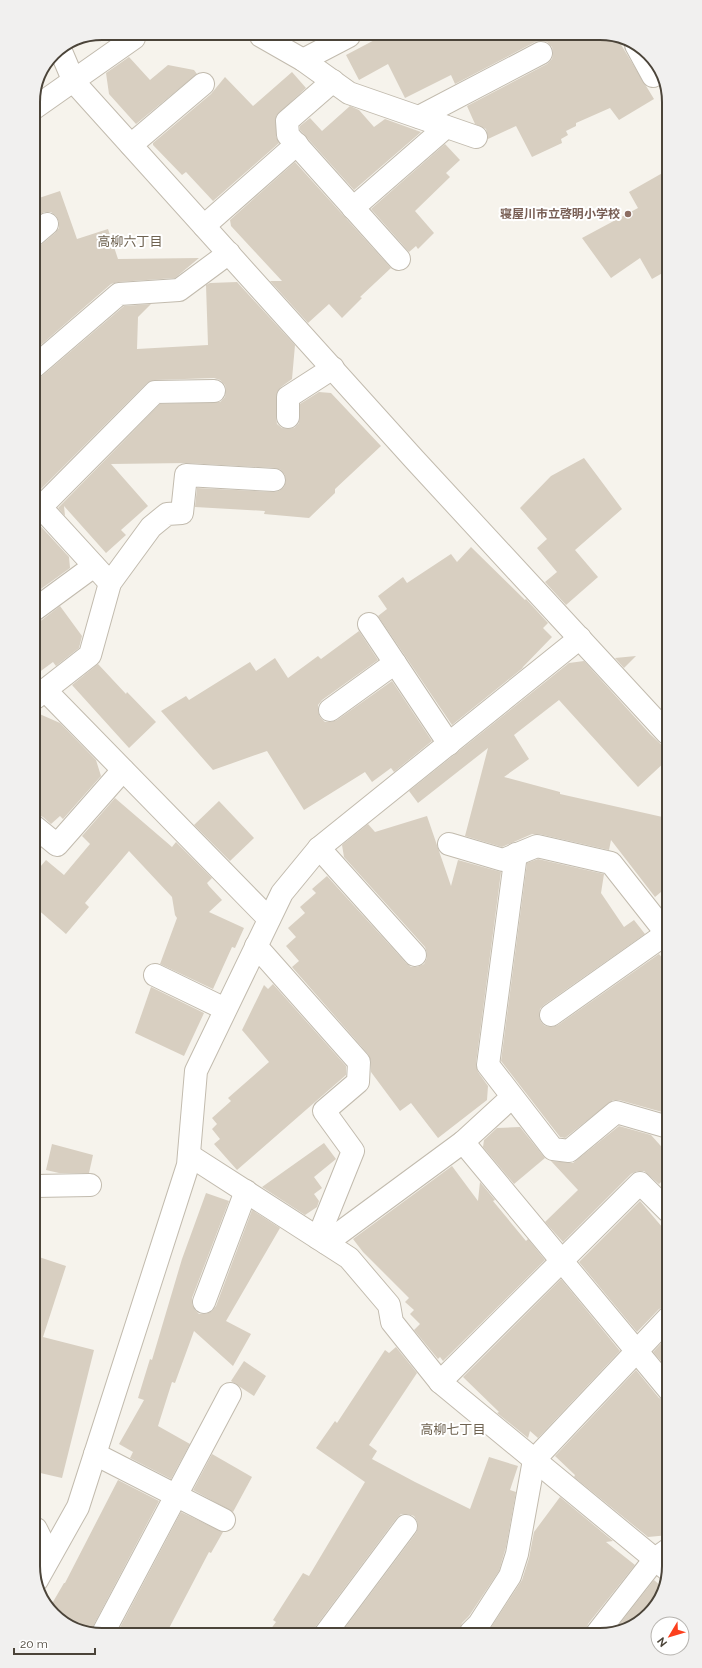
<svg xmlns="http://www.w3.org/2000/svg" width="702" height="1668" viewBox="0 0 702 1668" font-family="Raleway,'Noto Sans JP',sans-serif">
  <rect width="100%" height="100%" fill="#f6f3ec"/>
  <g fill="#d8cfc1">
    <polygon points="605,33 617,38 654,99 619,120 610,108 576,123 576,126 566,131 568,135 561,139 562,143 532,157 516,126 488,139 486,129 475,124 467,106 547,64 552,59 553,53 552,47 547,42 541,41 535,42 455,84 451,75 405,98 388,64 359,80 346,55 384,35"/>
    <polygon points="129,57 150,80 168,65 194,70 197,74 136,124 109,94 106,73"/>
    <polygon points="292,72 306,88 276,116 276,136 279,143 213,201 186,172 182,175 153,145 153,143 211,94 225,77 253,106"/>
    <polygon points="350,106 359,110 374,127 385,119 421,132 354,190 300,130 300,126 310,118 322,131"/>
    <polygon points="445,144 460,160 446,173 450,177 415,211 434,233 418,249 416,246 409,252 371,209"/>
    <polygon points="295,162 391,268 360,297 362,298 342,318 329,304 308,323 270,281 282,281 231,226 230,220"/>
    <polygon points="666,171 666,271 652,279 640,258 611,278 582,238 638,208 629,192"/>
    <polygon points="60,191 77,239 108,229 118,259 199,258 175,278 118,282 111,284 34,351 33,248 41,245 55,233 59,228 59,222 56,216 51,212 44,212 33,219 33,200"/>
    <polygon points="237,282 295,345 292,379 281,387 276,397 276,417 277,424 282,428 288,429 294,428 299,423 300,404 319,392 331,393 381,446 335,489 335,493 309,518 264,514 265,511 195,507 197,488 273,492 279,491 284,487 286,480 285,475 281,470 275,468 187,463 111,464 148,506 121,530 126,535 106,553 64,506 65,516 58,508 160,404 220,402 225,397 226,390 225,385 220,380 214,378 155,380 147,383 40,490 34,488 34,379 42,376 124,306 151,304 138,317 137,349 208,345 206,285 210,283"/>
    <polygon points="584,458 622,509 575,550 598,577 566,605 545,582 557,572 537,548 547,539 520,508 551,476"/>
    <polygon points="34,519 69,557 70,568 34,594"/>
    <polygon points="471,547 525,600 526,599 548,623 543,628 552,637 522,668 524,667 452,725 378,616 387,609 378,596 403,577 407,583 451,554 457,562"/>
    <polygon points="60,606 82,636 79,648 56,666 53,662 34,676 34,626"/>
    <polygon points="359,631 378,660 322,700 318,705 318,711 320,717 325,722 331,722 337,720 392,681 432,741 394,772 391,768 372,782 365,772 304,810 267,751 213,770 161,711 186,696 189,700 250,662 256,671 275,658 288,678 318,656 321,659"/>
    <polygon points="636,656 624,668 615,658"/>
    <polygon points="584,661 650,734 667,750 667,760 638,787 559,700 514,735 529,759 504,777 560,792 560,794 667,818 667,887 655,897 611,840 609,850 539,834 532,834 502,847 465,836 488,748 418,803 409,791 569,663"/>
    <polygon points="98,664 126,694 127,692 156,722 129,748 72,685"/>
    <polygon points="35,712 60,723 96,760 101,776 63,819 60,816 51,824 43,817 35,814"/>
    <polygon points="115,798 172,847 176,842 212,878 207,883 209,886 222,900 209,912 244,928 235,948 232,947 213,989 160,964 177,918 175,915 172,897 129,851 85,903 89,907 66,934 35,907 35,873 46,860 64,875 90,844 82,836"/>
    <polygon points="219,801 254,838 230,861 194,825"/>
    <polygon points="427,816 451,886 458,860 501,872 476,1063 478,1072 488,1086 487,1100 438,1138 411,1103 400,1111 371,1072 371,1062 368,1054 292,967 299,961 286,946 296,937 288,928 305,913 300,907 316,893 312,889 327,876 406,963 411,967 417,967 424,964 427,958 427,953 425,947 344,857 342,845 368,824 375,832"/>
    <polygon points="538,859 604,874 601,893 624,927 634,920 645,934 544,1005 540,1009 539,1016 541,1022 545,1026 552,1027 558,1025 659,954 668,965 668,1108 662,1112 619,1100 613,1100 565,1138 560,1137 501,1061 527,863"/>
    <polygon points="273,984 346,1066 346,1075 237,1170 214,1144 220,1139 212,1129 217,1124 212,1118 231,1101 228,1098 269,1062 242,1030 264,985 268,989"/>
    <polygon points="151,987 204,1013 184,1056 135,1033"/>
    <polygon points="619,1126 651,1135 668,1154 668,1175 659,1184 644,1171 637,1171 631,1174 563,1242 545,1222 578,1190 551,1161 573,1163"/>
    <polygon points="520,1127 545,1158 514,1184 483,1147 484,1140 497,1128"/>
    <polygon points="324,1143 336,1159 314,1177 322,1188 314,1194 319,1201 317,1207 305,1215 262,1187"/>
    <polygon points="52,1144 93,1155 89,1173 59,1173 46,1170"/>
    <polygon points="452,1166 478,1201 480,1182 495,1200 493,1201 526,1241 528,1239 545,1260 443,1361 440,1357 438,1359 414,1330 420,1324 410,1314 414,1310 405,1302 409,1298 363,1252 353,1239"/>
    <polygon points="206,1193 229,1201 192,1298 192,1304 195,1310 199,1314 206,1314 212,1311 216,1306 252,1210 280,1228 226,1321 251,1334 233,1366 194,1331 175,1383 172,1382 158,1426 190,1444 171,1479 130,1458 133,1452 119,1444 144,1400 138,1398 150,1359 152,1360 182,1259"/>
    <polygon points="640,1201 668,1234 668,1306 659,1309 637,1332 579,1262"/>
    <polygon points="36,1256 66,1266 43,1337 94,1350 62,1478 36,1472"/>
    <polygon points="561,1279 620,1351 538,1438 530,1431 528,1438 497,1413 499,1412 463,1377"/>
    <polygon points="668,1336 668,1341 669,1370 653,1352"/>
    <polygon points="396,1347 417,1373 369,1445 377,1451 372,1459 415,1482 470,1509 489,1457 518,1466 510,1490 516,1492 506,1547 499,1571 469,1616 462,1623 459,1632 341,1633 416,1533 418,1527 417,1521 414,1516 408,1514 401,1514 396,1519 316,1626 314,1633 267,1634 276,1622 273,1620 303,1573 309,1576 365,1482 316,1448 335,1421 337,1423 385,1350 389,1353"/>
    <polygon points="244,1361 266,1376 254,1396 231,1381"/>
    <polygon points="636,1370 659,1398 669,1402 669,1535 648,1537 574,1477 575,1475 555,1456"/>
    <polygon points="212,1454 252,1477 233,1512 193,1490"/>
    <polygon points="118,1480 159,1501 90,1632 60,1621 50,1607 64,1583 65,1583"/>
    <polygon points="560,1497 613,1541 606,1542 635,1565 588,1624 586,1632 488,1632 522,1580 529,1558 534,1532"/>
    <polygon points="181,1512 223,1532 211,1553 209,1552 166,1634 116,1635"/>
    <polygon points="654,1580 662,1587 655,1608 622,1631 614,1631"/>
  </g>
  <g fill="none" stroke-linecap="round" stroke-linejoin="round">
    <defs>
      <g id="minor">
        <polyline points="261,36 303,60 349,93 476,137"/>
        <polyline points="636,45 653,76"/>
        <polyline points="60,49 74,82 414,459 667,733"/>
        <polyline points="303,60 349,36"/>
        <polyline points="333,81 287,121 288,135 399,259"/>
        <polyline points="33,109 134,38"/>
        <polyline points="419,117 541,53"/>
        <polyline points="131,145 203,84"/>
        <polyline points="353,208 446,127"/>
        <polyline points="204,226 297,144"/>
        <polyline points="33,236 47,224"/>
        <polyline points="34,367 119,294 179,290 229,253"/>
        <polyline points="288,417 288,397 333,368"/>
        <polyline points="34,500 110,583"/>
        <polyline points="41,507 155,392 214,391"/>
        <polyline points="34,610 94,566"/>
        <polyline points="369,624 449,744"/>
        <polyline points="45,690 269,919"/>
        <polyline points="35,698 90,655 110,583 151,527 167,514 182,513 186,475 274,480"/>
        <polyline points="330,710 395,663"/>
        <polyline points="35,827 57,845 123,770"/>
        <polyline points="449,844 503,860 537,846 611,863 667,934"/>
        <polyline points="319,848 415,955"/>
        <polyline points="516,854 488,1065 553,1149 569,1151 616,1112 668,1127"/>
        <polyline points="256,946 359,1062 358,1082 324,1111 353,1151 318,1238"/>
        <polyline points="155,975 225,1009"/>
        <polyline points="551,1015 667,933"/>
        <polyline points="463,1142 512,1097"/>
        <polyline points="189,1155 349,1258 389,1305 392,1322 440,1382 668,1570"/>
        <polyline points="36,1186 90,1185"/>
        <polyline points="326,1243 463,1142 669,1390"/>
        <polyline points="204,1302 246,1191"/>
        <polyline points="440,1382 640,1183 668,1211"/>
        <polyline points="95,1454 224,1520"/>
        <polyline points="36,1529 49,1555"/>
        <polyline points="37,1580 78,1507 188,1165 196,1071 282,893 319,848 580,638"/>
        <polyline points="471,1632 479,1624 510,1576 517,1554 534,1460 668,1318"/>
        <polyline points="598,1632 655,1559 669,1549"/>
        <polyline points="326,1633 406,1526"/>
        <polyline points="102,1635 230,1394"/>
      </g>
    </defs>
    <use href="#minor" stroke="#c2bbae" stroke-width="24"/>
    <use href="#minor" stroke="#fff" stroke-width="22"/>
  </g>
  <circle fill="#8d6e63" stroke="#fff" stroke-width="1.5" cx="628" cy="214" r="4"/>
  <g text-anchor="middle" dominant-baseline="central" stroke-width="4" stroke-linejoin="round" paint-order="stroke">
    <g font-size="12" font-weight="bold" fill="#785e54" stroke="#fff" text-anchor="end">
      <text x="620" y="214">寝屋川市立啓明小学校</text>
    </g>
    <g font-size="13" fill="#6e6250" stroke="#fff">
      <text x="130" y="241">高柳六丁目</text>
      <text x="453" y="1429">高柳七丁目</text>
    </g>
  </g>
  <path d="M0 0H702V1668H0ZM102 40H600A62 62 0 0 1 662 102V1566A62 62 0 0 1 600 1628H102A62 62 0 0 1 40 1566V102A62 62 0 0 1 102 40Z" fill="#f1f0ef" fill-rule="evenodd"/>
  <path fill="none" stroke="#4b4439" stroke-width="2" d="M102 40H600A62 62 0 0 1 662 102V1566A62 62 0 0 1 600 1628H102A62 62 0 0 1 40 1566V102A62 62 0 0 1 102 40Z"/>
  <g transform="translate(670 1636) rotate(232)"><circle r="19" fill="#ffffff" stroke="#b7b4b0"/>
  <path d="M0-3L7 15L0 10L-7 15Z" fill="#fc3f1d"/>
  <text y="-6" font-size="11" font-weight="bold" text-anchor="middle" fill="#4b4439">N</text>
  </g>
  <path d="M14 1648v6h81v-6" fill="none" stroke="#4b4439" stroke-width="2"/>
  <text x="20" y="1648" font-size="12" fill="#4b4439" stroke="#ffffff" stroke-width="3" paint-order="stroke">20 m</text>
</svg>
